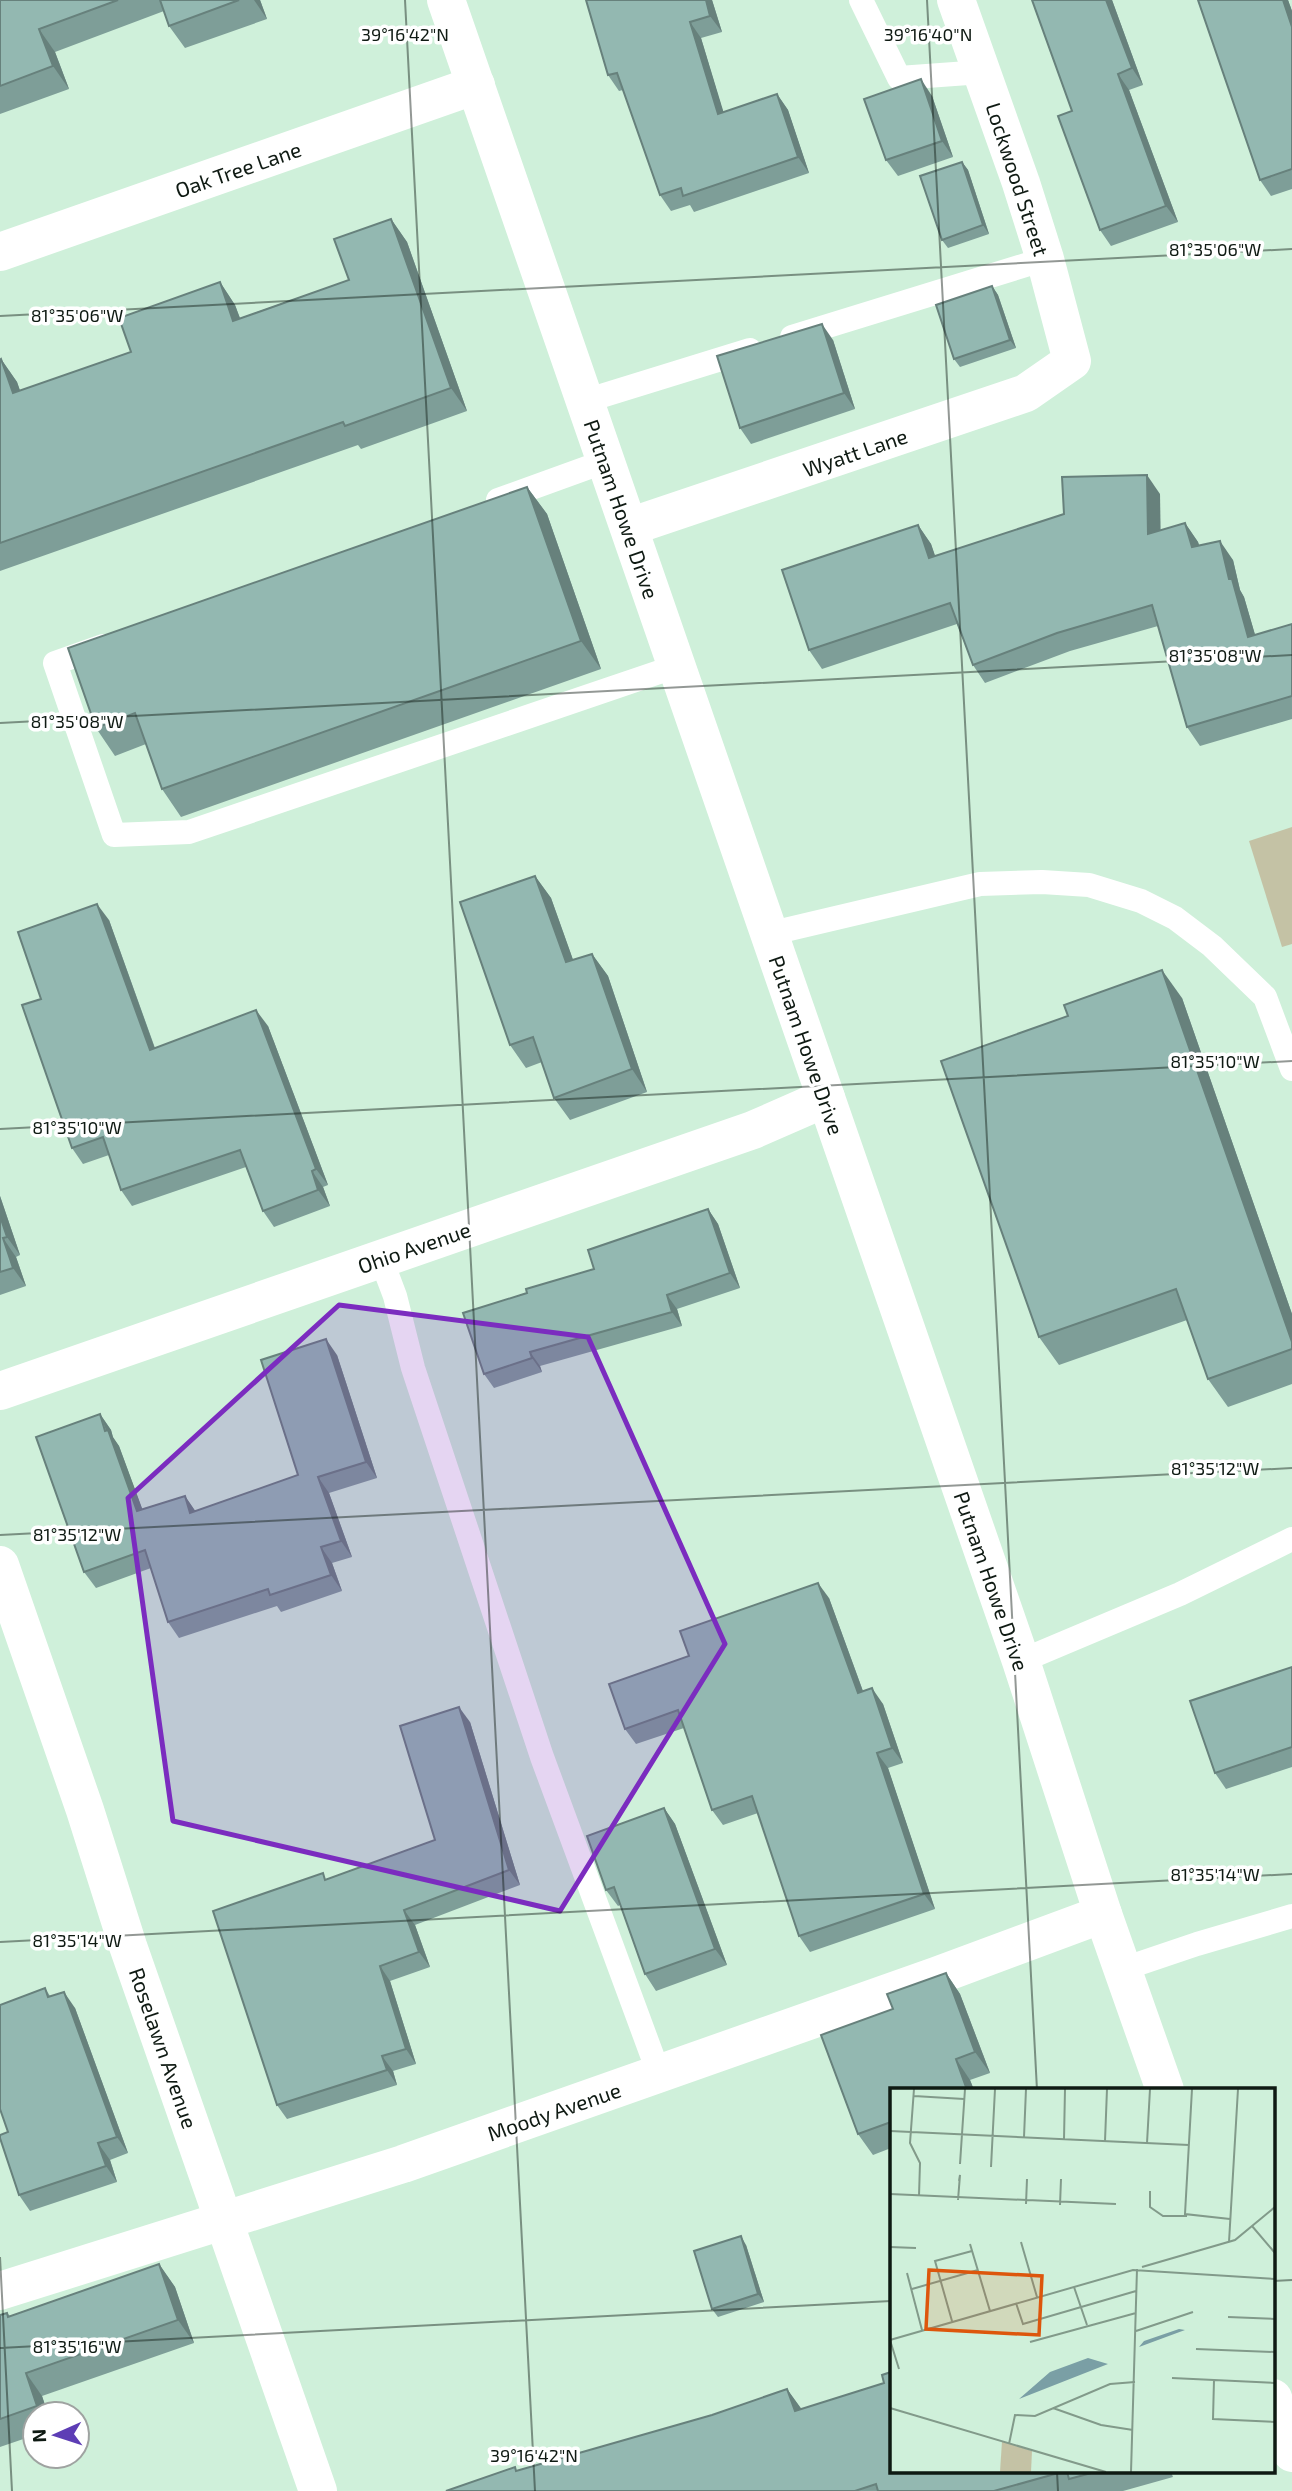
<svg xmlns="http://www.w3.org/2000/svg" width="1292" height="2491" viewBox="0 0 1292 2491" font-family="'Exo 2',sans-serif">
  <rect width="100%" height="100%" fill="#cff0da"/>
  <polygon fill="#c4c2a5" points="1292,827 1292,944 1282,947 1249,841"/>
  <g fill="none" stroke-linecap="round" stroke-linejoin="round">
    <g stroke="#fff" stroke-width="24">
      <polyline points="861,0 899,78 982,72"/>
      <polyline points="792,337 1045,259"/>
      <polyline points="585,401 750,350"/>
      <polyline points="498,500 606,461"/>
      <polyline points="103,646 55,663 114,835 189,832 677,666"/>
      <polyline points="768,934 980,884 1042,882 1089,885 1141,901 1175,918 1212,946 1265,997 1292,1069"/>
      <polyline points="381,1259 395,1296 413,1368 542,1757 659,2074"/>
      <polyline points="1021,1661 1180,1594 1292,1539"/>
      <polyline points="1123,1969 1197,1944 1292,1916"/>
    </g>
    <g stroke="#fff" stroke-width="38">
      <polyline points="0,252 476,85"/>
      <polyline points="629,527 1026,393 1072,361 1045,259 1021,183 956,0"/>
      <polyline points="0,1391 753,1130 826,1098"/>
      <polyline points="0,1565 85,1810 128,1946 318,2491"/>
      <polyline points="0,2291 403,2164 936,1976 1103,1914"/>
    </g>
    <g stroke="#fff" stroke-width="38">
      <polyline points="446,0 1021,1661 1103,1914 1165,2090"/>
      <polyline points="1273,2398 1292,2453"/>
    </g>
  </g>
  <g fill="#7e9e98">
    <polygon points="0,0 260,0 267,19 185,48 169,26 164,11 55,52 69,89 0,114"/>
    <polygon points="586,0 712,0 722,32 701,38 723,112 777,94 788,110 809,173 694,212 690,205 671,211 660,195 623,90 619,91 608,75"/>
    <polygon points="1112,0 1143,85 1129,90 1178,222 1111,246 1100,230 1072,111"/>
    <polygon points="1198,0 1288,0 1292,11 1292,189 1271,196 1260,180"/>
    <polygon points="932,96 953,157 898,176 886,160"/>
    <polygon points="962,162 968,170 989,234 948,248 942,240"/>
    <polygon points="391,219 407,242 467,411 361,449 358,445 0,571 0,360 1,359 17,382 20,391 131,352 220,282 235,305 240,318 349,280"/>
    <polygon points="992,286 998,295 1016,348 960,367 954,359"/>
    <polygon points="833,340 855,409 751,444 740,428"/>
    <polygon points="527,487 547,514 601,669 181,817 162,789 146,744 115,756 96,728"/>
    <polygon points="1160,494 1160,531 1185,523 1198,542 1199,545 1233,560 1240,590 1244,597 1255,635 1292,624 1292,719 1200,746 1187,727 1158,626 1070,651 985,683 973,665 957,624 822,669 809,650 918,525 931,544 935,556"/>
    <polygon points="535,876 551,898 573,960 592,954 608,976 647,1092 570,1120 554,1098 542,1062 526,1068 510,1045"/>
    <polygon points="109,920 155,1048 268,1026 328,1185 323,1187 330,1206 274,1227 263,1211 246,1167 132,1206 121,1190 109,1155 83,1164 72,1148 41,999"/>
    <polygon points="1182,998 1292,1314 1292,1384 1228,1407 1208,1379 1187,1320 1059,1365 1039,1337"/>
    <polygon points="0,1196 20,1255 16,1257 26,1286 0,1295"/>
    <polygon points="708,1209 718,1224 740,1288 677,1309 682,1326 540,1366 542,1372 494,1388 484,1374 527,1293 594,1269"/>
    <polygon points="337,1355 377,1478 329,1493 352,1557 332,1563 342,1591 281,1612 277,1606 179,1638 168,1622 151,1568 96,1588 84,1572 100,1414 111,1430 113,1438 119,1446 142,1509 185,1496 195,1511 298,1475"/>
    <polygon points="829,1598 863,1691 883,1704 903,1763 888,1768 935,1909 810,1952 799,1936 758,1813 723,1825 712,1810 684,1728 636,1744 625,1729 689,1656"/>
    <polygon points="1292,1667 1292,1767 1226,1789 1215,1773"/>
    <polygon points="470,1722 520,1885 415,1925 430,1967 390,1981 416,2064 393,2071 397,2085 287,2119 277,2105 327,1879 435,1840"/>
    <polygon points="664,1808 675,1824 727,1965 656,1991 645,1974 620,1905 618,1906 606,1890"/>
    <polygon points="946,1973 960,1994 990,2073 970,2080 974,2090 891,2090 891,2148 873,2155 858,2134 893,2009"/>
    <polygon points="45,1988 50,1996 75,2008 128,2153 110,2160 117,2182 30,2211 19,2195 8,2132"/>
    <polygon points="746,2245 764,2302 718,2317 712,2309"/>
    <polygon points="159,2264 175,2287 194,2343 42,2396 48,2414 35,2414 35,2435 0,2447 0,2315 7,2313 10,2316"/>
    <polygon points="891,2372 891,2472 1171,2472 1173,2477 1123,2491 446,2491 712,2415 787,2389 801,2409 884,2383"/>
  </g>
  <g fill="#67817c">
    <polygon points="254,0 260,0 267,19"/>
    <polygon points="706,0 712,0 722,32 710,16"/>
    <polygon points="1106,0 1112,0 1143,85 1132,68"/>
    <polygon points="1283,0 1288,0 1292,11 1292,27"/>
    <polygon points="690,22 701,38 729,130 718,114"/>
    <polygon points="39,29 55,52 69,89 53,66"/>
    <polygon points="1118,74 1129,90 1178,222 1166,206"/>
    <polygon points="921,79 932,96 953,157 942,141"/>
    <polygon points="777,94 788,110 809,173 798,157"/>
    <polygon points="962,162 968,170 989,234 983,225"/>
    <polygon points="391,219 407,242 467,411 451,388"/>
    <polygon points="220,282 235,305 249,343 233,321"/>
    <polygon points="992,286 998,295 1016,348 1010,340"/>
    <polygon points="822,324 833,340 855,409 844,393"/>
    <polygon points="1,359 17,382 29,416 13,393"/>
    <polygon points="1147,475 1160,494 1161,553 1148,534"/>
    <polygon points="527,487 547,514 601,669 581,641"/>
    <polygon points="1185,523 1198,542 1205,565 1192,547"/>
    <polygon points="918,525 931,544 942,576 929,558"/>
    <polygon points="1220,541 1233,560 1240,590 1244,597 1261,655 1248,637 1229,579"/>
    <polygon points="535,876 551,898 582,985 566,962"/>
    <polygon points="97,904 109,920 161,1066 150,1050"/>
    <polygon points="592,954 608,976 647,1092 632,1069"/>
    <polygon points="1162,970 1182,998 1292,1314 1292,1342"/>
    <polygon points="256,1010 268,1026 328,1185 316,1169"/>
    <polygon points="312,1171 323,1187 330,1206 318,1190"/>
    <polygon points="0,1196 20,1255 7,1237 0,1216"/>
    <polygon points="708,1209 718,1224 740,1288 730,1273"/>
    <polygon points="3,1238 16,1257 26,1286 13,1268"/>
    <polygon points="667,1295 677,1309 682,1326 672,1312"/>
    <polygon points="326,1339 337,1355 377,1478 366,1462"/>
    <polygon points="530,1352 540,1366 542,1372 532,1358"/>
    <polygon points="100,1414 111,1430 113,1437 119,1446 149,1527 137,1511"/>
    <polygon points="318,1477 329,1493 352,1557 341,1541"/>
    <polygon points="185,1496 196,1512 190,1513"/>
    <polygon points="321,1547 332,1563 342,1591 331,1575"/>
    <polygon points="818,1583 829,1598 869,1708 858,1693"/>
    <polygon points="872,1688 883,1704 903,1763 892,1748"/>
    <polygon points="459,1707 470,1722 520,1885 509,1870"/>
    <polygon points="877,1753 888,1768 935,1909 924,1894"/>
    <polygon points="664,1808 675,1824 727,1965 715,1949"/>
    <polygon points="404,1910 415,1925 430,1967 419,1952"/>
    <polygon points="380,1966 390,1981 416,2064 406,2049"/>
    <polygon points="946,1973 960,1994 990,2073 975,2052"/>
    <polygon points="64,1992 75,2008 128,2153 117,2137"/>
    <polygon points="382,2056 393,2071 397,2085 387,2070"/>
    <polygon points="956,2059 970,2080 974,2090 967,2090"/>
    <polygon points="98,2143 110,2160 117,2182 106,2166"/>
    <polygon points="741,2236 746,2245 764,2302 758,2294"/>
    <polygon points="159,2264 175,2287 194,2343 178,2320"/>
    <polygon points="26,2373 42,2396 48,2414 43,2414 37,2406"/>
    <polygon points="787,2389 803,2411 795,2411"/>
  </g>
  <g fill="#93b8b1" stroke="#67817c" stroke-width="2">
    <polygon points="0,0 118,0 39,29 53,66 0,86"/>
    <polygon points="160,0 239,0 169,26"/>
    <polygon points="586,0 706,0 710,16 690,22 718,114 777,94 798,157 683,196 681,188 660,195 617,73 608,75"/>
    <polygon points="1032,0 1106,0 1132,68 1118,74 1166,206 1100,230 1058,116 1072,111"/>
    <polygon points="1198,0 1283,0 1292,27 1292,169 1260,180"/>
    <polygon points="921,79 942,141 886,160 864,99"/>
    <polygon points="962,162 983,225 942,240 920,176"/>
    <polygon points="391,219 451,388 345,426 343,422 0,543 0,360 1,359 13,393 131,352 119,318 220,282 233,321 349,280 334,239"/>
    <polygon points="992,286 1010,340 954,359 936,305"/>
    <polygon points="822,324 844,393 740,428 717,356"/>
    <polygon points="1147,475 1148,534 1185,523 1192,547 1220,541 1229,579 1232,579 1248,637 1292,624 1292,696 1187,727 1152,605 1057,633 973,665 950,603 809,650 782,570 918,525 929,558 1064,514 1062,477"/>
    <polygon points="527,487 581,641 162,789 135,713 96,728 68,648"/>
    <polygon points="535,876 566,962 592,954 632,1069 554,1098 533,1037 510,1045 460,902"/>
    <polygon points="97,904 150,1050 256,1010 316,1169 312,1171 318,1190 263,1211 240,1150 121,1190 103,1137 72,1148 22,1005 41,999 18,932"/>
    <polygon points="1162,970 1292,1342 1292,1349 1208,1379 1176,1289 1039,1337 941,1061 1068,1016 1064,1005"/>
    <polygon points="708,1209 730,1273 667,1295 672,1312 530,1352 532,1358 484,1374 463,1313 527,1293 526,1289 594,1269 588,1250"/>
    <polygon points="0,1216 7,1237 3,1238 13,1268 0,1272"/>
    <polygon points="326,1339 366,1462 318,1477 341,1541 321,1547 331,1575 270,1595 268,1589 168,1622 145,1550 84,1572 36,1437 100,1414 105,1431 108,1430 137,1511 185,1496 190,1513 298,1475 261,1360"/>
    <polygon points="818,1583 858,1693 872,1688 892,1748 877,1753 924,1894 799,1936 752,1796 712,1810 678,1710 625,1729 609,1684 689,1656 680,1631"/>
    <polygon points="1292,1667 1292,1747 1215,1773 1190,1701"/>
    <polygon points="459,1707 509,1870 404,1910 419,1952 380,1966 406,2049 382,2056 387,2070 277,2105 213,1911 323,1873 325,1880 435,1840 400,1726"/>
    <polygon points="664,1808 715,1949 645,1974 614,1887 606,1890 587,1836"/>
    <polygon points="946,1973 975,2052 956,2059 967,2090 891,2090 891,2122 858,2134 821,2035 893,2009 887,1994"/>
    <polygon points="45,1988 48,1997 64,1992 117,2137 98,2143 106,2166 19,2195 0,2138 0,2135 8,2132 0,2109 0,2005"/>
    <polygon points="741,2236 758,2294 712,2309 694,2251"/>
    <polygon points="159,2264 178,2320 26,2373 37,2406 0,2419 0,2315 7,2313 8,2317"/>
    <polygon points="891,2372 891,2472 1062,2472 994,2491 878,2491 876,2484 855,2491 446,2491 515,2467 516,2471 712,2415 787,2389 795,2411 884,2383 882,2375"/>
    <polygon points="1067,2472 1095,2472 1069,2479"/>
  </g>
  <path fill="#7b2cbf" fill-opacity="0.2" stroke="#7b2cbf" stroke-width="5" stroke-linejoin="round" d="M339,1305L588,1337L725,1644L560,1911L173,1821L128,1498Z"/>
  <path fill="none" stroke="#0f1a13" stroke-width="2" stroke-opacity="0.45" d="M405,0L535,2491M927,0L1037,2090M0,316L1292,249M0,723L1292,655M0,1129L1292,1061M0,1535L1292,1468M0,1942L1292,1874M0,2257L12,2491M1273,2281L1292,2280M0,2348L891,2301M1057,2472L1058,2491"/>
  <g text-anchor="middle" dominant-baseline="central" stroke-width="7" stroke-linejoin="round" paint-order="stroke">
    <g font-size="21" fill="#0f1a13" stroke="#fff">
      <text transform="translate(238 169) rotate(-19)">Oak Tree Lane</text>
      <text transform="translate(1018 179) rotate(72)">Lockwood Street</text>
      <text transform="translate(855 452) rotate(-19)">Wyatt Lane</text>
      <text transform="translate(622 509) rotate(71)">Putnam Howe Drive</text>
      <text transform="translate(807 1045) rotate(71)">Putnam Howe Drive</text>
      <text transform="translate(414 1247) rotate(-19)">Ohio Avenue</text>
      <text transform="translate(992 1581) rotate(71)">Putnam Howe Drive</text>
      <text transform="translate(164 2048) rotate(71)">Roselawn Avenue</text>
      <text transform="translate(554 2111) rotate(-19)">Moody Avenue</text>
    </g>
  </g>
  <g transform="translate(890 2088)">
    <rect width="385" height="385" fill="#cff0da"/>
    <path d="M112,353L142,363L141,384H110Z" fill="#c4c2a5"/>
    <path d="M289,241L295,242L249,259L254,253ZM198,270L218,276L129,311L160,284Z" fill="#7a9fa5"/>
    <path fill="none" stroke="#829a8a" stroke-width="2" d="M24,1L20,55L30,75L29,108M302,1L295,126L340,131M24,8L74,11M0,43L299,57M134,49L136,1M174,51L175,1M215,53L217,1M257,55L260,1M70,76L75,1M101,79L105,1M260,103V119L273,128H297M0,106L226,116M68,112L70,87L69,93M136,116L137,91M170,117L171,91M362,138L385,165M131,154L147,209M339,154L348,1M80,156L100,223M0,159L26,160M252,179L345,152L385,119M17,185L32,242M184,199L197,237M22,201L88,182M126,215L133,236L246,203M338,229L385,231M62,233L45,173L82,163M246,243L303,224M0,252L243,182L385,191M0,252L9,281M140,254L246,225M306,261L385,264M282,290L385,295M324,292L323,331L385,334M0,320L216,384M163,320L211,337L243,342M119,356L125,327L145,328L220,296L245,294M241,384L247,181"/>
    <path fill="#dd560c" fill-opacity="0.15" stroke="#dd560c" stroke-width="3.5" d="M39,182L152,188L149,247L36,241Z"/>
    <rect width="385" height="385" fill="none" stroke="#0f1a13" stroke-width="3.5"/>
  </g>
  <g font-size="18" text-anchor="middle" fill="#0f1a13" stroke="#fff" stroke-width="7" stroke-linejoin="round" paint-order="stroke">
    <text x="405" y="41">39°16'42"N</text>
    <text x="928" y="41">39°16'40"N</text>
    <text x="1215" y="256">81°35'06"W</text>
    <text x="77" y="322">81°35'06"W</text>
    <text x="1215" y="662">81°35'08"W</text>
    <text x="77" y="728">81°35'08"W</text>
    <text x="1215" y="1068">81°35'10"W</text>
    <text x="77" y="1134">81°35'10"W</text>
    <text x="1215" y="1475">81°35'12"W</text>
    <text x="77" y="1541">81°35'12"W</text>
    <text x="1215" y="1881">81°35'14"W</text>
    <text x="77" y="1947">81°35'14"W</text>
    <text x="77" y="2353">81°35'16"W</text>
    <text x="534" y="2462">39°16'42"N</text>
  </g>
  <g transform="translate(56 2435) rotate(267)"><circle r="33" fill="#ffffff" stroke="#9fa3a1" stroke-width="2"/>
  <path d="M0-5L12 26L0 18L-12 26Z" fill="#5d3db5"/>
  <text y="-10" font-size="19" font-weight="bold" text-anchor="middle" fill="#0f1a13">N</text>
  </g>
</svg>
